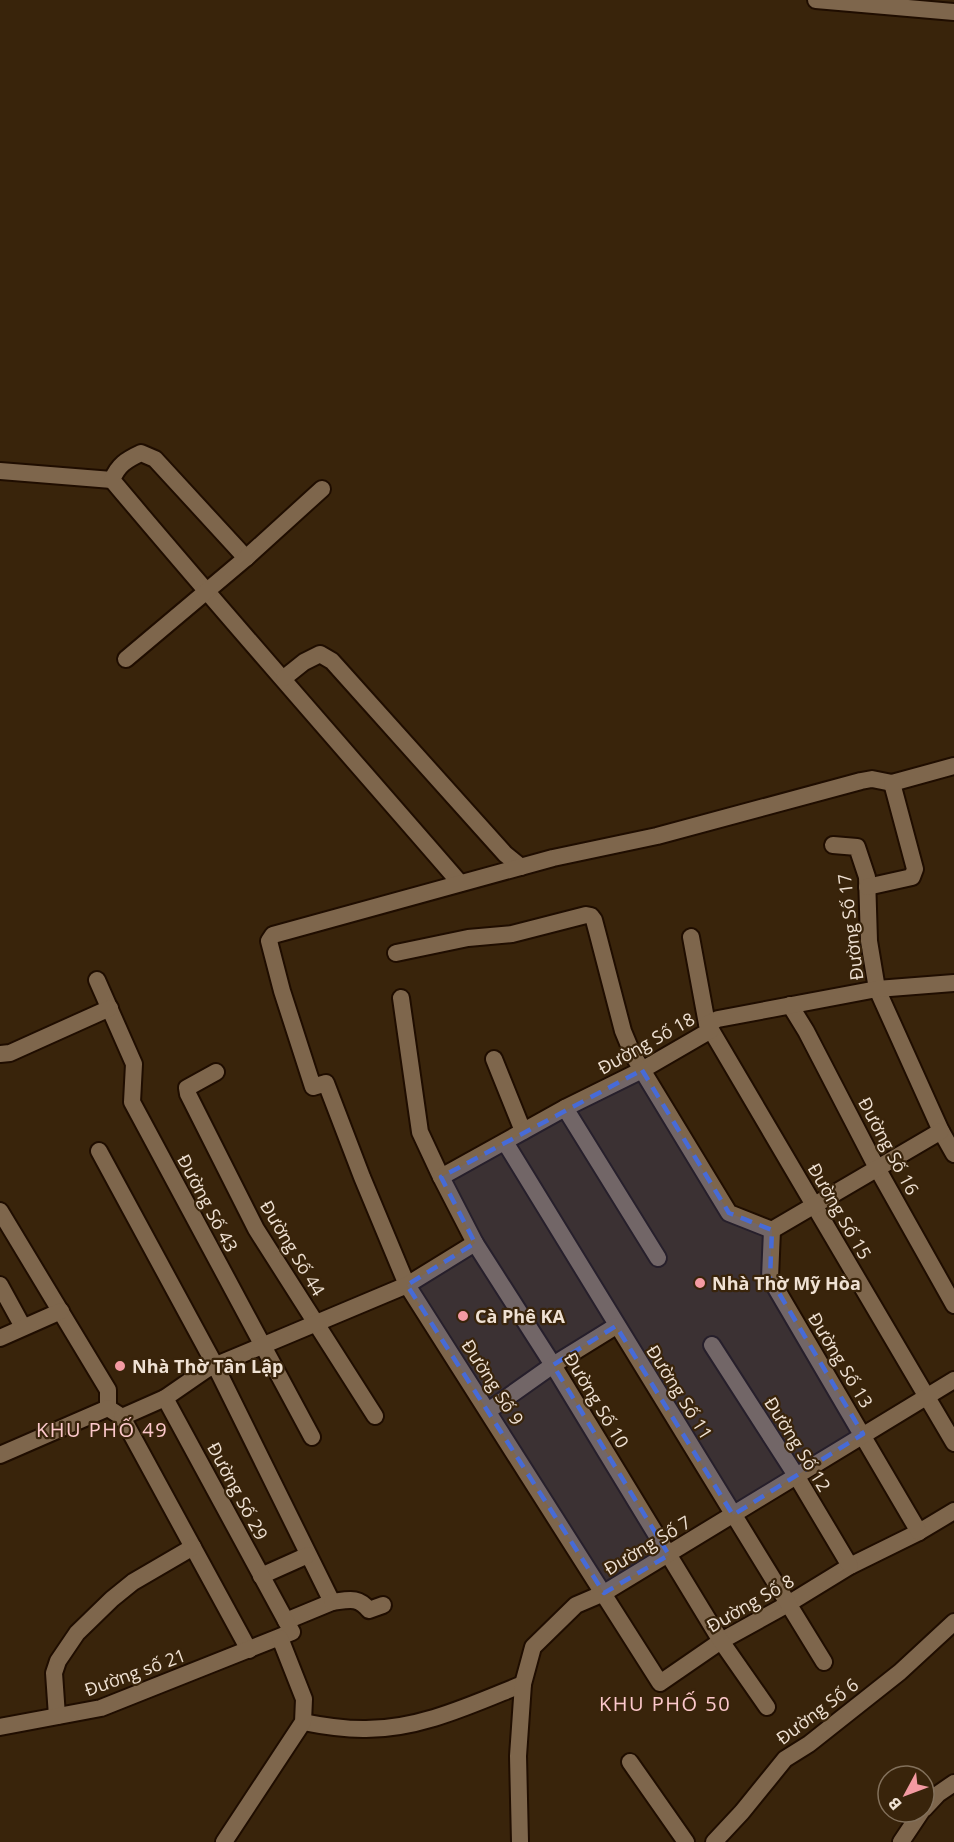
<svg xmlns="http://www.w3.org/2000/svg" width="954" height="1842" viewBox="0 0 954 1842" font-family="'Open Sans',sans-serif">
  <rect width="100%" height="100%" fill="#39240b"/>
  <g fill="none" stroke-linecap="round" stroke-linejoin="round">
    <defs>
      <g id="minor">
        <polyline points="816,0 954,12"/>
        <polyline points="0,471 112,480"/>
        <path d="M246,558L155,459L141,453C126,460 118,465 112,480C226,616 344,749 460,883"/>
        <polyline points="126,659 246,558 322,489"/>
        <polyline points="284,678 304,662 320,654 332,661 505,854 521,867"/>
        <polyline points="892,783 872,779 861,781 657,836 553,858 273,935 269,941 282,991 313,1087 326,1083 362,1177 407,1285 660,1683 721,1641 788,1604 850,1566 919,1532 954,1511"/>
        <polyline points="833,845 857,847 867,877 869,941 877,989 941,1131 954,1154"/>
        <polyline points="867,887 912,877 915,869 892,783 954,766"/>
        <polyline points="691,937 707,1024"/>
        <polyline points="396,953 468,938 512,934 586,915 591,916 594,920 598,935 623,1031 633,1055 729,1213 772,1230 770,1278 919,1532"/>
        <polyline points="97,980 134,1064 132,1102 312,1437"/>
        <polyline points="401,998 420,1132 441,1177 475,1243 553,1365 721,1641 767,1707"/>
        <polyline points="790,1005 806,1031 877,1168 954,1305"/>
        <polyline points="711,1030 954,1443"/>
        <polyline points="0,1054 10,1053 110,1008"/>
        <polyline points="494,1059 523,1131"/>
        <polyline points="216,1072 187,1088 188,1094 256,1229 375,1416"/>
        <polyline points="565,1108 658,1258"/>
        <polyline points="505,1142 824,1662"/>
        <polyline points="99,1151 215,1365 332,1602 286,1621"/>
        <polyline points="441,1177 565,1108 642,1070 711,1030 707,1024 718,1019 877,989 954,983"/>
        <polyline points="0,1211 108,1390 108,1408"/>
        <polyline points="772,1230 941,1131"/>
        <polyline points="0,1285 23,1327"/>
        <polyline points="0,1338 61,1311"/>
        <polyline points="712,1345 797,1477 850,1566"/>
        <polyline points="165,1398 207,1369 407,1285 475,1243"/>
        <polyline points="488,1411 553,1365 616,1326"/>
        <polyline points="0,1455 108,1408 122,1417 249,1650"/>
        <polyline points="261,1576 308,1555"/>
        <path d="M332,1602C348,1600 358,1596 369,1610L383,1605"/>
        <polyline points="57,1716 54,1673 58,1661 77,1633 112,1599 133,1582 193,1547"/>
        <path d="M303,1722C323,1726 343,1729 363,1729C419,1730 473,1704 523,1684"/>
        <polyline points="0,1727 101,1708 292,1632 165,1398 122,1417"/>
        <polyline points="630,1762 686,1842"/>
        <polyline points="924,1809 938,1794 954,1783"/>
        <polyline points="224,1842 303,1722 304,1699 280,1638"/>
        <polyline points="520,1842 518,1756 523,1684 533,1647 576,1605 604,1593 954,1380"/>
        <polyline points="714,1842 742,1812 785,1759 809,1744 900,1672 954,1622"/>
        <polyline points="901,1842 921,1812"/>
      </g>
    </defs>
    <use href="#minor" stroke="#1f0d00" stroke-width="20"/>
    <use href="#minor" stroke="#7e664c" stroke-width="16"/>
  </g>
  <path fill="#476bd7" fill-opacity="0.2" stroke="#476bd7" stroke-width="4.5" stroke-dasharray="12 8" stroke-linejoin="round" d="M642,1070L729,1213L772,1230L770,1278L863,1434L733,1515L616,1326L553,1365L669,1555L604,1593L407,1285L475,1243L441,1177Z"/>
  <g fill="#f49aa2" stroke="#39240b" stroke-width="2">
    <circle cx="700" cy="1283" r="6"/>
    <circle cx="463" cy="1316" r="6"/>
    <circle cx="120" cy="1366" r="6"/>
  </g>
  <g text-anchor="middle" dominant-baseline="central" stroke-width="4.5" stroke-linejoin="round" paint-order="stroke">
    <g font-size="18" fill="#efe1d3" stroke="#39240b">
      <text transform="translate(850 927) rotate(-97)">Đường Số 17</text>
      <text transform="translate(646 1043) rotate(-29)">Đường Số 18</text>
      <text transform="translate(889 1146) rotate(62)">Đường Số 16</text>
      <text transform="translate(208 1203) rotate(62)">Đường Số 43</text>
      <text transform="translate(840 1211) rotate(60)">Đường Số 15</text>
      <text transform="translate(293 1248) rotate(59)">Đường Số 44</text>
      <text transform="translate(841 1360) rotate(59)">Đường Số 13</text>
      <text transform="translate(493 1382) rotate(57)">Đường Số 9</text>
      <text transform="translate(680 1392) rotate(58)">Đường Số 11</text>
      <text transform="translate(597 1400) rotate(59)">Đường Số 10</text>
      <text transform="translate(798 1444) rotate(58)">Đường Số 12</text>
      <text transform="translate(238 1491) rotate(62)">Đường Số 29</text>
      <text transform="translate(647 1545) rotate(-31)">Đường Số 7</text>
      <text transform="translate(750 1603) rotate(-30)">Đường Số 8</text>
      <text transform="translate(135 1672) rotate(-20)">Đường số 21</text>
      <text transform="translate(817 1711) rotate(-37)">Đường Số 6</text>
    </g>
    <g font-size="18" font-weight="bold" fill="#efe1d3" stroke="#39240b" text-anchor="start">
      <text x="712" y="1283">Nhà Thờ Mỹ Hòa</text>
      <text x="475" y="1316">Cà Phê KA</text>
      <text x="132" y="1366">Nhà Thờ Tân Lập</text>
    </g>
    <g font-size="20" letter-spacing="1.5" fill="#fdc9cc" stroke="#39240b">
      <text x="102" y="1429">KHU PHỐ 49</text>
      <text x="665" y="1703">KHU PHỐ 50</text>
    </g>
  </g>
  <g transform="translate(906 1794) rotate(229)"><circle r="28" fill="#39240b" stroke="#82705b" stroke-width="1.5"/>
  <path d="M0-4.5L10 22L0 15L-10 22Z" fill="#f49aa2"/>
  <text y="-9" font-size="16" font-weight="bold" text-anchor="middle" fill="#efe1d3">B</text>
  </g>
</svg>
